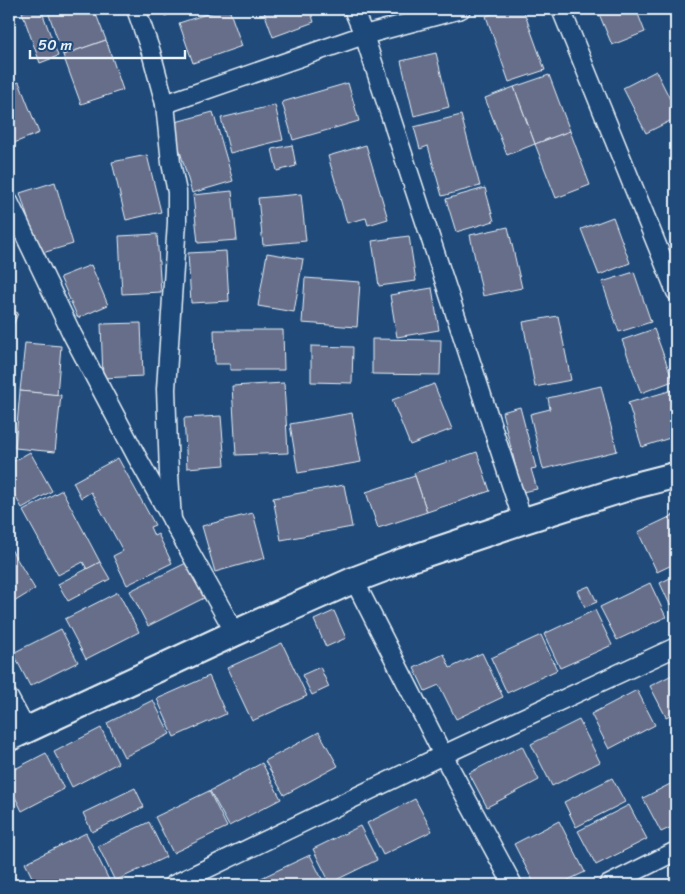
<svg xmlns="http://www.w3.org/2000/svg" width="685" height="894" viewBox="0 0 685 894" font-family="Sriracha,sans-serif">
  <rect width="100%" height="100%" fill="#1f4a7a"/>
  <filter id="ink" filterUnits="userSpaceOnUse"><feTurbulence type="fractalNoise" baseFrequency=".02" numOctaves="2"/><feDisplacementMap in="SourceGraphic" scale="10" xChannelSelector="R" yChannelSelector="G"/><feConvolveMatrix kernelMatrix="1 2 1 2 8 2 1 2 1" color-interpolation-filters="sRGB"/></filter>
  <g filter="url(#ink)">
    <g fill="#666e8a" stroke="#e8f1f8">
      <polygon points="30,9 41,9 58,56 40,63 22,12"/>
      <polygon points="47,9 94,9 106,40 63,55"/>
      <polygon points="162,9 182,9 165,16"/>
      <polygon points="222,9 229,9 242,46 193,63 179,23"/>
      <polygon points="263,9 310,9 314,22 273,37"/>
      <polygon points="506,9 523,9 545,70 509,82 486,16"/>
      <polygon points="597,9 636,9 645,32 612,45"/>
      <polygon points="106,40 123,90 81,104 63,55"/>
      <polygon points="436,53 449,107 414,116 401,61"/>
      <polygon points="656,71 676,111 676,118 646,133 623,88"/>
      <polygon points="549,75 570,131 535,144 514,87"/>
      <polygon points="19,82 39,133 9,145 9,86"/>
      <polygon points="348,83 359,121 293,140 282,102"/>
      <polygon points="514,87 535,144 507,155 485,98"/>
      <polygon points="275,105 283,140 230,153 221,118"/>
      <polygon points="213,112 233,181 192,193 172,123"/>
      <polygon points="461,115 480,186 442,196 428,146 420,149 414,127"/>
      <polygon points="570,131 590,185 556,198 535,144"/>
      <polygon points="292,145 296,166 277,171 272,149"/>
      <polygon points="366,145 388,219 368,225 366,218 347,223 328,156"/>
      <polygon points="147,155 161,212 126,220 112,162"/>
      <polygon points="55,182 73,244 39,254 20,193"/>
      <polygon points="485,188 494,221 456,232 446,199"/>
      <polygon points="232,191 237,240 198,243 193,195"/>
      <polygon points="301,194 306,241 263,245 258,198"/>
      <polygon points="613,217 630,263 599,275 581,229"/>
      <polygon points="508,227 522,288 483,296 470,235"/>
      <polygon points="157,234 161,292 122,294 119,236"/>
      <polygon points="409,236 416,281 379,286 372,241"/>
      <polygon points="226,251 229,301 191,303 188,253"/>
      <polygon points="267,253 303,259 294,312 258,306"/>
      <polygon points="91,265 108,305 78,318 60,277"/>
      <polygon points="634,272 651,322 619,332 602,282"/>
      <polygon points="305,278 360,282 357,327 302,323"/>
      <polygon points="432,288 439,330 397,337 390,295"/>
      <polygon points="9,309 18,313 9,336"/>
      <polygon points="558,316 571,380 535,387 523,322"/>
      <polygon points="141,323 143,376 103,378 101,324"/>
      <polygon points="654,329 673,381 641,393 622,340"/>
      <polygon points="214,330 283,330 284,370 230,370 230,364 215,364"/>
      <polygon points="372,339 441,340 440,375 372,374"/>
      <polygon points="25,343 61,346 57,395 20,391"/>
      <polygon points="311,346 353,347 352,383 311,382"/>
      <polygon points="284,383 288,453 236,455 232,386"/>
      <polygon points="434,384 452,429 410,445 392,400"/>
      <polygon points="601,386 617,451 543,469 530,414 550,409 548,398"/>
      <polygon points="676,389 676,436 642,447 628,403"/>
      <polygon points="20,391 61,395 55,452 15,448"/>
      <polygon points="520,407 536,468 531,469 537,489 522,492 502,412"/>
      <polygon points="352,413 361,462 298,473 290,424"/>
      <polygon points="221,416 225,465 187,468 184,418"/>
      <polygon points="30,452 52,491 22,508 9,486 9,464"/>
      <polygon points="477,452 490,491 427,512 414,473"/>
      <polygon points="118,458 155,525 150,527 154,536 158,534 172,563 127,585 113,556 123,551 91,492 81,498 73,482"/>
      <polygon points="415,476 427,512 378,528 366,492"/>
      <polygon points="344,485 352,527 281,540 273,498"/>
      <polygon points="62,490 100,562 87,569 83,562 58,575 23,511"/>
      <polygon points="253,513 265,558 215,572 202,526"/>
      <polygon points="676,514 676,563 657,572 638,532"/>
      <polygon points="9,546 35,589 9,605"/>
      <polygon points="100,562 110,579 68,601 58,584"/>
      <polygon points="186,563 204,598 148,626 130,591"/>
      <polygon points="674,576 676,581 676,602 670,605 660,583"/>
      <polygon points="650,583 666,617 617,640 600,607"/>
      <polygon points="589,586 597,602 585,607 577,591"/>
      <polygon points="118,592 139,632 86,659 65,619"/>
      <polygon points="595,610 612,645 560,668 544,634"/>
      <polygon points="334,611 346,638 326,647 314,620"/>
      <polygon points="61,629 78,662 30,686 13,653"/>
      <polygon points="541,635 557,670 507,693 491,658"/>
      <polygon points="282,643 307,696 252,721 227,668"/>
      <polygon points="482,653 503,697 456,719 439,685 425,691 414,668 444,654 450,668"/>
      <polygon points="320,667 329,687 312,695 302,675"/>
      <polygon points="676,673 676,712 666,717 650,686"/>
      <polygon points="209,676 226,714 174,737 157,699"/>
      <polygon points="637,690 655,725 609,749 591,714"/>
      <polygon points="153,700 170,734 124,757 107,723"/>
      <polygon points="579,720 600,762 552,786 531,744"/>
      <polygon points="101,728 118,763 72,787 54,752"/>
      <polygon points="319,732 338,766 284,795 265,761"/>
      <polygon points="522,746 539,780 487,807 469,773"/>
      <polygon points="46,753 64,789 22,811 9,785 9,772"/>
      <polygon points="262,763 281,799 229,826 210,791"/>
      <polygon points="612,778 625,802 576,827 564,802"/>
      <polygon points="676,781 676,825 661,832 643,798"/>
      <polygon points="135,788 144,807 92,832 83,813"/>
      <polygon points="209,791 227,827 173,853 155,817"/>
      <polygon points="415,799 432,831 383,855 367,823"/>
      <polygon points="629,805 647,839 596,865 578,831"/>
      <polygon points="559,821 585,872 558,885 535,885 514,844"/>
      <polygon points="149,822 166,857 115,881 98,846"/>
      <polygon points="360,826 377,860 330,883 313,849"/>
      <polygon points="86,833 110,882 104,885 36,885 25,863"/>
      <polygon points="310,855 325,885 262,885 259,879"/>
      <polygon points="254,881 256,885 245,885"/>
    </g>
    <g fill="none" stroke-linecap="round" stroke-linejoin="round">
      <defs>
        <g id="street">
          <polyline points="136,9 151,52 165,104 171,163 177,192 177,222 166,389 169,474 172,520"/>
          <polyline points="353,9 364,35 523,521"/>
          <polyline points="561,9 676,292"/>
          <polyline points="165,104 364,35 461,9"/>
          <polyline points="9,202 72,334 137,457 235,633"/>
          <polyline points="354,580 443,755 513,885"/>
          <polyline points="9,698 26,729"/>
          <polyline points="173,885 443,755 676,647"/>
          <polyline points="608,885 676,851"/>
        </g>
        <polyline id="secondary" points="9,738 235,633 354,580 404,561 523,521 633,486 676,475"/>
      </defs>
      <use href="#street" stroke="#e8f1f8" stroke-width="21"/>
      <use href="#secondary" stroke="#e8f1f8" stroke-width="29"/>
      <use href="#street" stroke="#1f4a7a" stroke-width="18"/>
      <use href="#secondary" stroke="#1f4a7a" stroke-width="25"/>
    </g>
  </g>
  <rect width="685" height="894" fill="none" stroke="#1f4a7a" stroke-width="30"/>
  <rect x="15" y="15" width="655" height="864" fill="none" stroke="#e8f1f8" stroke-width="2" filter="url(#ink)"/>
  <path d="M30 50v8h155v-8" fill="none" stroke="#e8f1f8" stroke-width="2.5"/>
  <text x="38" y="50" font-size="15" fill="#e8f1f8" stroke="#1f4a7a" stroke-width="4" paint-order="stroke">50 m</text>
</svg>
